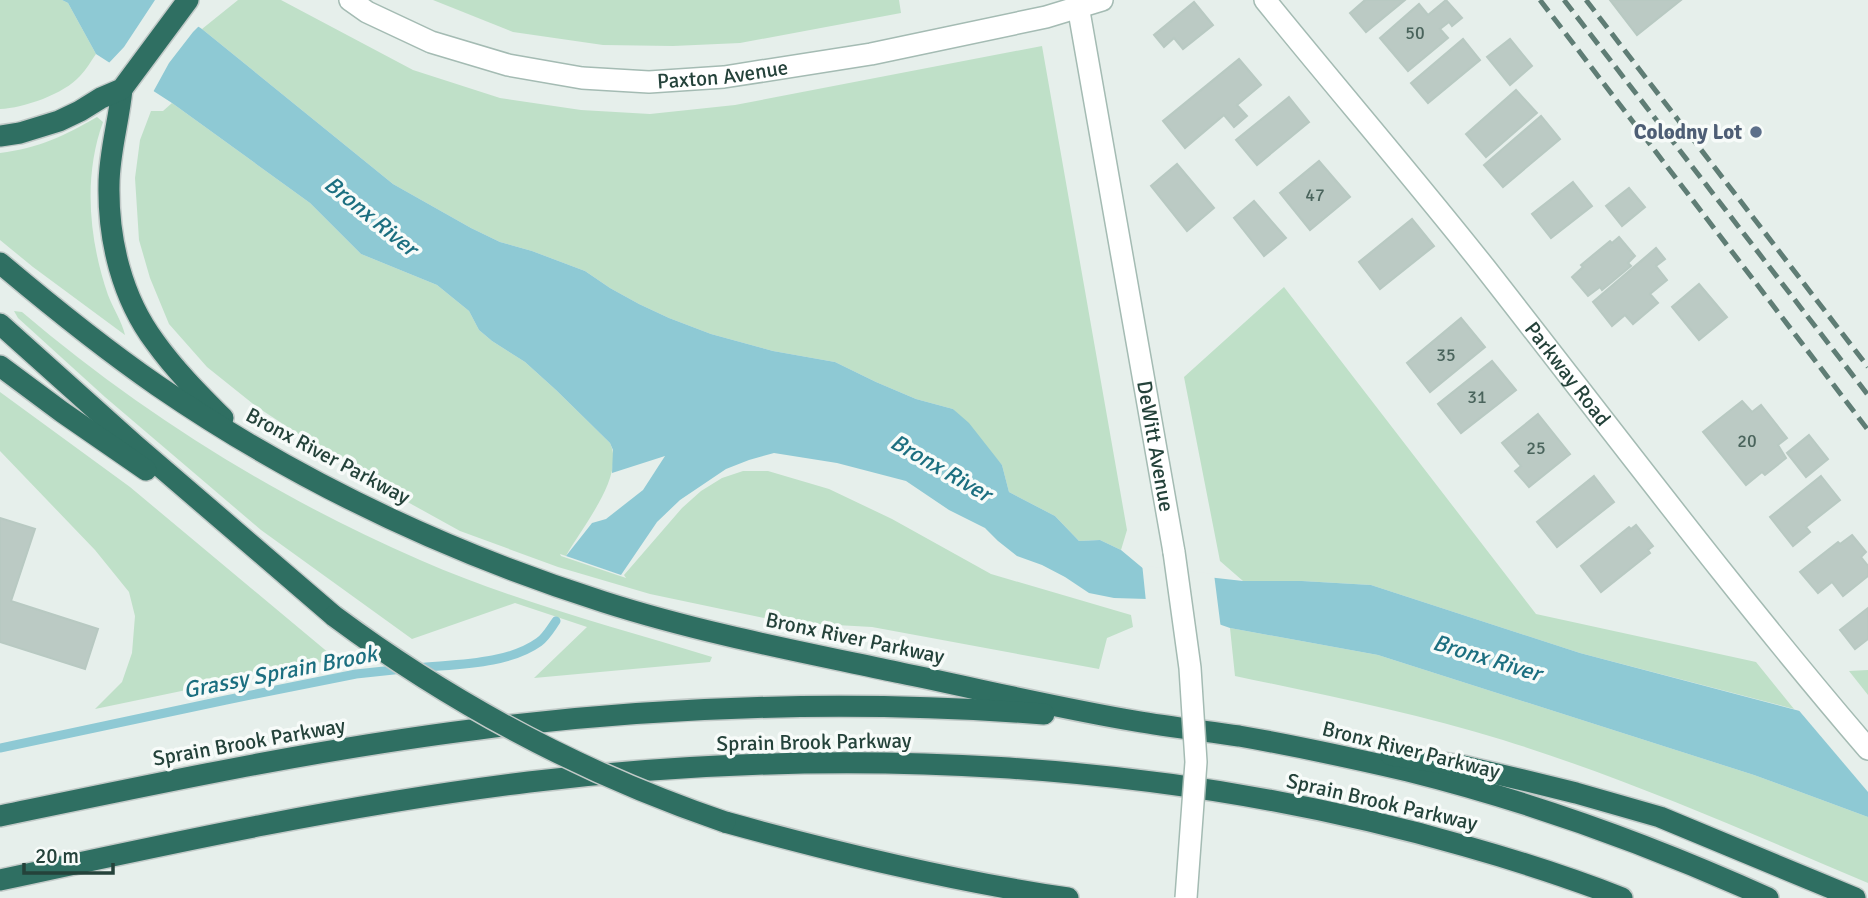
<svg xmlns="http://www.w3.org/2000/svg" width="1868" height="898" viewBox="0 0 1868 898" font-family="Signika,sans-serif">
  <rect width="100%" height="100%" fill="#e6efeb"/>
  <g fill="#bfe0c8">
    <path d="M0,0H62L68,3L96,54C91,61 86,70 80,76C64,94 24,108 0,109Z"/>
    <polygon points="238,0 281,0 413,70 500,98 581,110 650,114 735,105 1042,46 1127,530 1121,550 1100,540 1079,541 1055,516 1009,492 1002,465 953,409 916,399 876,382 835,362 773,351 711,334 669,318 639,304 610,288 585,271 532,251 500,242 471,228 393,184 202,29"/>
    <polygon points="433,0 899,0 901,13 740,43 673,46 603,45 513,32"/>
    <path d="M172,103L310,203L361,254L437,285L469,311L479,330L492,341L525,362L556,390L610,443C626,476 581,528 566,556L560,554L561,556L626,578L624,575L682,508L701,491L722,478L743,471H768L829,489L892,519L991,574L1131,615L1133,627L1107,638L1099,669L872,627L783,622L650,594L558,567L460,531L375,484L257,407L207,367L169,324L150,278L139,240L135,178L140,140L151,111H163Z"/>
    <path d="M97,117L103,122C83,177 89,240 108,295C113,308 122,322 125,335L33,267L0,240V153C39,148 64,136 97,117Z"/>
    <polygon points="1284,287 1536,614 1756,662 1794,709 1580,653 1371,585 1302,581 1243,581 1220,561 1184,377"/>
    <path d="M14,311L22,312C142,414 277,498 420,560C514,601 614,627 712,657L710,662L534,678L587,627L515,603L412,639L261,530L105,397L18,318Z"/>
    <polygon points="0,392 130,487 336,659 95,709 122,682 132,653 135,616 129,592 95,550 0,451"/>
    <path d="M1230,628L1378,655L1754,775L1868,817V883C1748,832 1628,779 1503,740C1415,713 1325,695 1235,676Z"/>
    <polygon points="1868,670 1868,695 1849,671"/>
  </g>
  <polygon fill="#8ec9d4" points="62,0 158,0 202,29 393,184 471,228 500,242 532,251 585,271 610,288 639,304 669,318 711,334 773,351 835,362 876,382 916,399 953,409 969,423 1002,465 1009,492 1055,516 1079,541 1100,540 1121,550 1145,570 1243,581 1302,581 1371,585 1580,653 1868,729 1868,817 1754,775 1378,655 1230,628 1147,599 1114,598 1089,593 1065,577 1042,565 1017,556 998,541 985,528 949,510 906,481 837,463 774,453 749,460 726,469 680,500 657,522 621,575 566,556 592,523 606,519 643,490 665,456 612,473 613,450 610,443 556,390 525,362 492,341 479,330 469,311 437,285 361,254 310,203 172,103 96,54 68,3"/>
  <g fill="#e6efeb">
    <polygon points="155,0 164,0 201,24 193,32 169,63 152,94 107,65 124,47"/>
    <polygon points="1142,563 1146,566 1214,574 1221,629 1146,602"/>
    <polygon points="1796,707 1868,725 1868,792"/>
  </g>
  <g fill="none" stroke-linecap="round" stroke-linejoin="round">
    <g stroke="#8ec9d4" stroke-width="9">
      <path d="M417,668C455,664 507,665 539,642C546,637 551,628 556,621"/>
      <polyline points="0,748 226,700 356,674 403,669"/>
    </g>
  </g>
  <g fill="#bbcac4" stroke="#b8c9c2" stroke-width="2">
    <polygon points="1365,0 1405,0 1366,32 1350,13"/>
    <polygon points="1446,0 1462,18 1452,26 1449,22 1440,29 1448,38 1408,71 1380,38 1419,4 1428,15"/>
    <polygon points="1610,0 1681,0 1637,35"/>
    <polygon points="1194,2 1213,25 1183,49 1174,38 1164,47 1154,35"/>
    <polygon points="1463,39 1480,60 1428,103 1411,83"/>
    <polygon points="1510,39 1532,66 1510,85 1487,57"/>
    <polygon points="1239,59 1261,85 1237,105 1247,116 1234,127 1224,115 1185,148 1163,121"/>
    <polygon points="1516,90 1537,113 1486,157 1466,134"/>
    <polygon points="1289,97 1309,122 1257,165 1236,140"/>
    <polygon points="1541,116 1560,139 1503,187 1484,165"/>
    <polygon points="1319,161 1350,197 1310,230 1280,193"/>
    <polygon points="1177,164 1214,208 1187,231 1151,186"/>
    <polygon points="1573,182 1592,206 1551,238 1532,214"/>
    <polygon points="1629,188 1645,207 1622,226 1606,206"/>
    <polygon points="1254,201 1286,238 1264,256 1234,218"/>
    <polygon points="1412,219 1434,246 1380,289 1359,262"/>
    <polygon points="1619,237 1635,256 1628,263 1631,266 1602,290 1600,287 1588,296 1572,277 1583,267 1581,265 1610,241 1612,243"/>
    <polygon points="1656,248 1665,259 1656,266 1667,280 1650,294 1658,303 1633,324 1625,315 1612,326 1593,302"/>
    <polygon points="1699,284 1727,317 1699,340 1672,307"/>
    <polygon points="1461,318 1485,347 1430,392 1407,363"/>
    <polygon points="1492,361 1516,390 1461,433 1438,404"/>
    <polygon points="1742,401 1752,412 1761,405 1787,438 1778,445 1786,458 1765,475 1762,472 1746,485 1703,432"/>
    <polygon points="1538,414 1570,454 1529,487 1515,471 1521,466 1502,443"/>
    <polygon points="1809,435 1828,459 1806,477 1787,453"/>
    <polygon points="1594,476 1614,502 1557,547 1537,522"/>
    <polygon points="1821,476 1840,500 1806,527 1810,532 1793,546 1770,517"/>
    <polygon points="0,518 35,529 11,601 98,629 85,669 0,642"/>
    <polygon points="1636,525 1653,546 1648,550 1650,553 1601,592 1581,566 1629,527 1631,529"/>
    <polygon points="1852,535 1866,552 1861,557 1868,566 1868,576 1843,596 1832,582 1818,593 1800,572 1838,542 1840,544"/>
    <polygon points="1868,608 1868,639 1855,649 1840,630"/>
  </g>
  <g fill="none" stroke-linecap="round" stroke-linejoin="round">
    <defs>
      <g id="secondary">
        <path id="s1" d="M350,0L367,12L431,42L508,65L582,78L649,82L724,77L871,54L1046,17L1102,0"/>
        <path id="s2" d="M1077,0L1174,552"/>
        <path id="s3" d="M1265,0C1338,90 1414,178 1486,269C1612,430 1735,594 1868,749"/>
      </g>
      <g id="highway">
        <path d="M122,89C119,121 109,153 109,185C108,240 122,298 155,342C175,370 199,394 223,418"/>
        <polyline points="0,136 20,133 59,121 80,111 101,98 122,89 188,0"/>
        <path d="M0,263C51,306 103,348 158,386C295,480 447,552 604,602C701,633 802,652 901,673C979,689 1057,708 1135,721C1170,727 1205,731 1239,736C1296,746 1352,758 1408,771C1532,802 1651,845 1768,898"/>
        <polyline points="0,324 135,445 334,616"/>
        <polyline points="0,366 62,412 146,470"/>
        <polyline points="1391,755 1463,766 1523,780 1576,793 1660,817 1855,898"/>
        <path d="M0,816C159,783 318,749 479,729C664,706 857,700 1044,714"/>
        <path d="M725,822C838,853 952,881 1068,898"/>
        <path d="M0,880C175,842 351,804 529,782C840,745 1163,759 1465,846C1518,861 1571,878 1622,898"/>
      </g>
    </defs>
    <use href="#secondary" stroke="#a4bbb3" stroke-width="24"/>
    <use href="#highway" stroke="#c2cac8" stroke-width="24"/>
    <use href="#secondary" stroke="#fff" stroke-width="21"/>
    <use href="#highway" stroke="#2f6f62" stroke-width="21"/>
    <g stroke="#5f7d75" stroke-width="5" stroke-dasharray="14 7" stroke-linecap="butt">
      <polyline points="1540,0 1868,430"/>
      <polyline points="1564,0 1868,395"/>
      <polyline points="1586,0 1868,367"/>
    </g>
    <defs>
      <polyline id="secondary-bridge" points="1174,552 1190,668 1196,762 1186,898"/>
      <path id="highway-bridge" d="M334,616C454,705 584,774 725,822"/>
    </defs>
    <use href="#secondary-bridge" stroke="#a4bbb3" stroke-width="24" stroke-linecap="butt"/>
    <use href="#highway-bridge" stroke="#c2cac8" stroke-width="24" stroke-linecap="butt"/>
    <use href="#secondary-bridge" stroke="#fff" stroke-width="21"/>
    <use href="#highway-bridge" stroke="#2f6f62" stroke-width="21"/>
  </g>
  <circle fill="#5c6f8a" stroke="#f7fbf9" stroke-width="2.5" cx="1756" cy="132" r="7"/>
  <g text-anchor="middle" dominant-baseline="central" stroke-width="7" stroke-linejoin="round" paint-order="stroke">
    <g font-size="18" fill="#4a645c">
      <text x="1415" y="33">50</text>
      <text x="1315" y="195">47</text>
      <text x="1446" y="355">35</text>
      <text x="1477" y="397">31</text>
      <text x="1747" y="441">20</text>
      <text x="1536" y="448">25</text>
    </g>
    <g font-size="21" fill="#24423a" stroke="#f7fbf9">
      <text stroke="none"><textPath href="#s1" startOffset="388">Paxton Avenue</textPath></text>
      <text stroke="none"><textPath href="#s3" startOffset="481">Parkway Road</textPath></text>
      <text stroke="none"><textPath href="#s2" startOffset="453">DeWitt Avenue</textPath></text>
      <text transform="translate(328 456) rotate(28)">Bronx River Parkway</text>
      <text transform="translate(855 638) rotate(12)">Bronx River Parkway</text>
      <text transform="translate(249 742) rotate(-10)">Sprain Brook Parkway</text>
      <text transform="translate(814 742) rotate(-1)">Sprain Brook Parkway</text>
      <text transform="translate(1411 750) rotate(14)">Bronx River Parkway</text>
      <text transform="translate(1382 802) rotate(13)">Sprain Brook Parkway</text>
    </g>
    <g font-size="21" font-weight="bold" fill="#4e5e75" stroke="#f7fbf9" text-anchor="end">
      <text x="1742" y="132">Colodny Lot</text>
    </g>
    <g font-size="23" font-style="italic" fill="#1c6f80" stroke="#f7fbf9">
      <text transform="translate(371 216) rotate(39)">Bronx River</text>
      <text transform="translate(941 468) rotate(30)">Bronx River</text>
      <text transform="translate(1487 658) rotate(17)">Bronx River</text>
      <text transform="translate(280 672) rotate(-11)">Grassy Sprain Brook</text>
    </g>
  </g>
  <path d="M24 863v10h89v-10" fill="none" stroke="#24423a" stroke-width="3.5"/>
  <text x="35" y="863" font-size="21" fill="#24423a" stroke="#f7fbf9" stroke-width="5" paint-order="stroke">20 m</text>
</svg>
